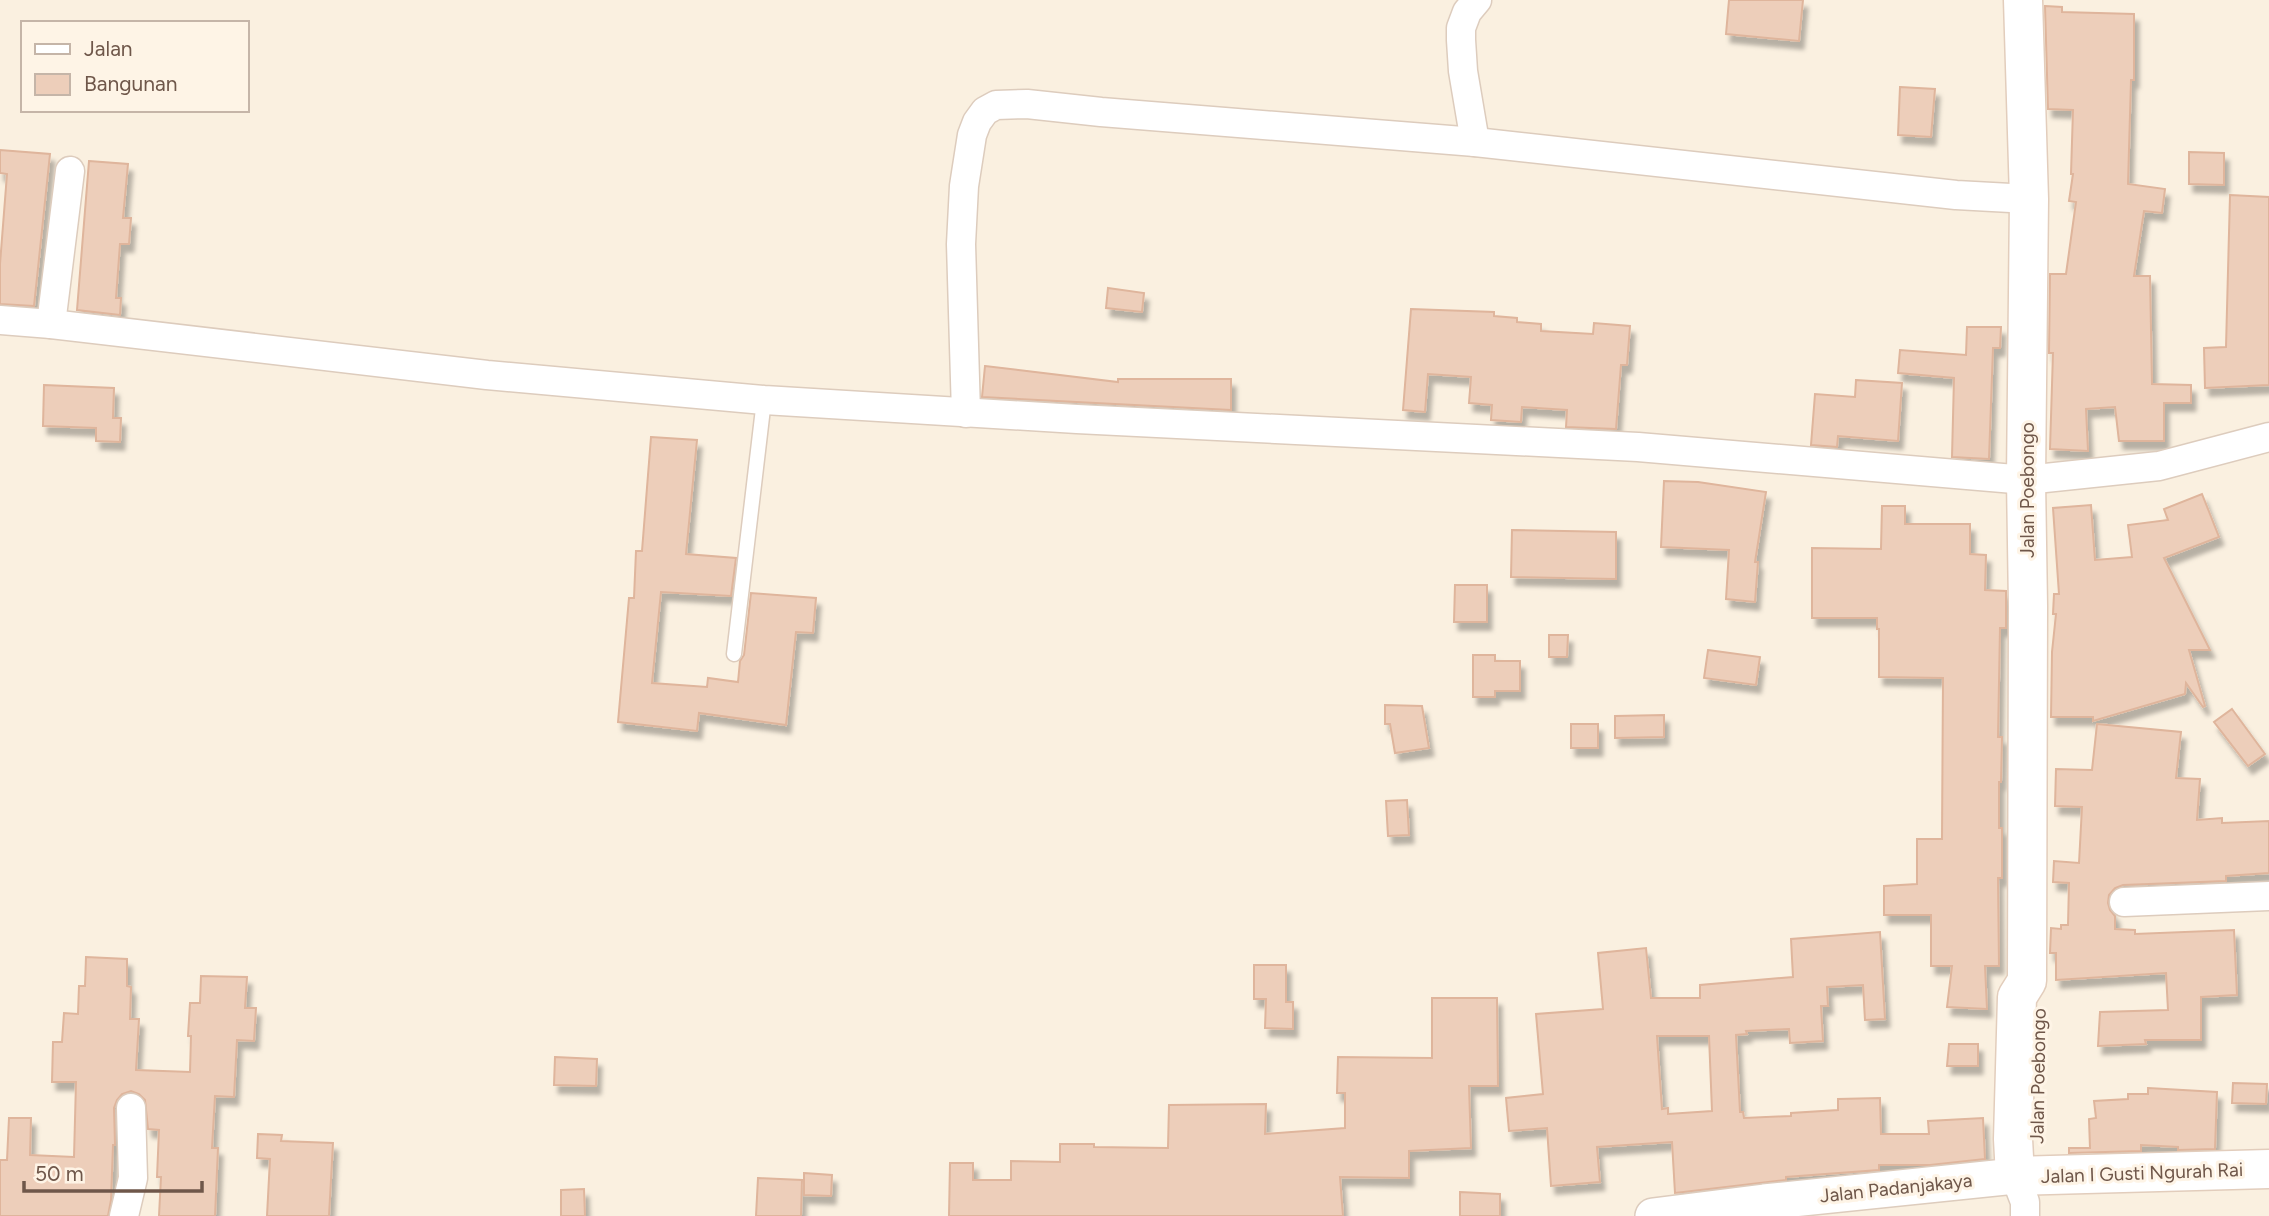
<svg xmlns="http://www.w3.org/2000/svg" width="2269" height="1216" viewBox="0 0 2269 1216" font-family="Figtree,sans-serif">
  <defs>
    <filter id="shadow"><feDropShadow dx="4.5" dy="8" stdDeviation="2" flood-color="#0004"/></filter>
  </defs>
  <rect width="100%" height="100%" fill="#faf0e0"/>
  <g fill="#edceba" stroke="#dfb59c" stroke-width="2" fill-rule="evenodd" filter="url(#shadow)">
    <polygon points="1729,0 1803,0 1799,41 1726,34"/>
    <polygon points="2045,6 2062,7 2062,12 2134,14 2134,80 2131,80 2128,184 2165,189 2162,213 2144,211 2134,276 2150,276 2152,384 2191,385 2191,403 2164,403 2164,441 2119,441 2115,407 2086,409 2088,451 2050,449 2053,353 2049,353 2050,274 2066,274 2076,202 2069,201 2073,174 2071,174 2073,110 2048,109"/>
    <polygon points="1900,87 1935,89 1931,137 1898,135"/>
    <polygon points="0,150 50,154 34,306 0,304 0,264 7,174 0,173"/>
    <polygon points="2189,152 2224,153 2224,185 2189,184"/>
    <polygon points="89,161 128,164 123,218 131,218 129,244 120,244 116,298 121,298 120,315 77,310"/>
    <polygon points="2230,195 2269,197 2269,385 2205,388 2204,348 2226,347"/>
    <polygon points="1108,288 1144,293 1142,312 1106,308"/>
    <polygon points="1411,309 1494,312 1494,316 1517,318 1517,322 1541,324 1541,331 1593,334 1594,323 1630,326 1627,365 1621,365 1616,429 1566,427 1567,410 1522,407 1521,422 1491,420 1492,405 1469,403 1471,377 1428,374 1425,412 1403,410"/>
    <polygon points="1967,327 2001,327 2000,348 1993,348 1989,459 1952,457 1954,378 1898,373 1900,350 1966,355"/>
    <polygon points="985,366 1118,382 1118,379 1231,379 1231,410 982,397"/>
    <polygon points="1856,380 1902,383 1898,441 1838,436 1837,447 1811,445 1815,394 1855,397"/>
    <polygon points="44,385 114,388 113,418 121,418 120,442 96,441 96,428 43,426"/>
    <polygon points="651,437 697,440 686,554 736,558 731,596 661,592 652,683 707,687 708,678 738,682 740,661 744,655 751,593 816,598 813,633 796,632 786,725 699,713 697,731 618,722 629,598 634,598 636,551 642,551"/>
    <polygon points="1664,481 1698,482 1766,492 1755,562 1758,562 1755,602 1726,599 1729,550 1661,547"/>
    <polygon points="2202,494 2219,537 2164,558 2210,650 2189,650 2205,706 2203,707 2186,683 2185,694 2093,721 2093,717 2051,717 2052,652 2056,614 2053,614 2054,594 2059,594 2053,508 2091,505 2095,560 2132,557 2128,525 2168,520 2164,509"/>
    <polygon points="1882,506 1905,506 1905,524 1970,524 1970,554 1986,555 1985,590 2006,591 2006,628 2000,628 1998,737 2002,737 2001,782 1999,782 1999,828 2002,828 2002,878 1998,878 1999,966 1985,966 1987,1009 1947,1007 1952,966 1931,966 1931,915 1884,915 1884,886 1917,884 1917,839 1942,839 1943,678 1879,677 1879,629 1877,629 1877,618 1812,618 1812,548 1881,549"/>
    <polygon points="1512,530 1616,532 1616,579 1511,577"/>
    <polygon points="1455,585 1487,585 1487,622 1454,622"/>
    <polygon points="1549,635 1568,635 1567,657 1549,657"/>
    <polygon points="1708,650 1760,657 1756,685 1704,678"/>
    <polygon points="1473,655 1495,655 1495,661 1520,661 1520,691 1495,691 1495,697 1473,697"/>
    <polygon points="1385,705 1422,706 1429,748 1395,753 1390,724 1385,724"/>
    <polygon points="2232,709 2265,754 2248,766 2214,722"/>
    <polygon points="1664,715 1664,737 1615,738 1615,716"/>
    <rect x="1571" y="724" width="27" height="24"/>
    <polygon points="2097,724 2181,732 2176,778 2200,779 2197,820 2222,818 2222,823 2269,821 2269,873 2226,876 2226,881 2123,885 2115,888 2109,895 2108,903 2110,910 2115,916 2115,929 2135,930 2135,934 2234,930 2237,995 2201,997 2201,1040 2145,1040 2146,1044 2098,1046 2100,1012 2168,1010 2166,973 2056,980 2056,953 2050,953 2051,928 2061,929 2061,925 2068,925 2069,883 2053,882 2054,861 2079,863 2082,807 2055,806 2056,769 2092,770"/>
    <polygon points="1407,800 1409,835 1388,836 1386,801"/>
    <path d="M1880,932L1885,1019L1865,1020L1863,985L1827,987L1828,1006H1821L1823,1041L1790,1043L1789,1029L1746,1031L1747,1034L1736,1035L1740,1112H1743L1744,1118L1791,1116V1113L1838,1110V1099L1880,1098L1881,1134H1929L1928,1121L1983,1118L1985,1159L1930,1165H1879V1170L1786,1177V1180L1675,1193L1672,1142L1597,1147L1600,1182L1551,1186L1547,1128L1509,1131L1506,1098L1543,1094L1536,1014L1603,1009L1598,953L1646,948L1651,998H1700V985L1793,977L1791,939ZM1657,1036H1709L1712,1111L1668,1114V1108L1662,1109Z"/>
    <polygon points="86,957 127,959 127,986 131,987 130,1019 139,1019 136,1070 190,1072 191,1036 188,1036 190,1003 200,1003 201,976 247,977 245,1008 256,1008 254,1041 237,1040 234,1097 215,1096 212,1148 218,1148 215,1216 159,1216 161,1177 157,1177 159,1130 148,1129 145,1100 139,1094 131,1091 122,1094 117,1100 114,1108 115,1145 113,1145 111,1200 108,1216 0,1216 0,1160 7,1160 9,1118 31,1118 30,1155 74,1157 76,1082 52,1082 53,1042 62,1042 64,1013 78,1014 79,986 85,986"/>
    <polygon points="1254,965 1286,965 1286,1002 1293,1002 1293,1029 1265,1028 1266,999 1254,999"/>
    <polygon points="1432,998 1497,998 1498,1086 1469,1086 1471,1148 1409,1151 1409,1178 1340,1177 1343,1216 949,1216 950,1163 973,1163 973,1180 1011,1180 1011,1161 1060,1162 1060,1144 1094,1144 1094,1147 1168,1148 1169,1105 1266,1104 1265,1134 1345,1128 1345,1093 1337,1093 1338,1057 1432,1058"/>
    <polygon points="1949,1044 1978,1044 1978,1066 1947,1066"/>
    <polygon points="555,1057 597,1059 596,1086 554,1085"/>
    <polygon points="2233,1083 2267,1084 2266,1104 2232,1103"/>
    <polygon points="2148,1088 2217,1092 2215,1149 2178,1150 2178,1147 2141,1145 2141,1151 2069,1153 2069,1148 2090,1148 2089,1119 2096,1118 2094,1101 2128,1099 2128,1094 2148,1094"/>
    <polygon points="258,1134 282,1135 281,1141 333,1143 329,1216 267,1216 270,1159 257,1158"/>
    <polygon points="804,1173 832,1175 831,1196 804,1195"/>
    <polygon points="758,1178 802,1180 801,1216 756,1216"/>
    <polygon points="584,1189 585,1216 561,1216 561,1190"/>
    <polygon points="1460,1192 1500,1194 1500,1216 1460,1216"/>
  </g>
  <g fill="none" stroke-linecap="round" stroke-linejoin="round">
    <defs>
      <polyline id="service" points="734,654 764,400"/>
      <g id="minor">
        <polyline points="1475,142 1463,71 1461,40 1461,28 1467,12 1477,0"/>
        <polyline points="0,320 51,324 487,375 764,400 1077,419 1638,447 2026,480 2159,466 2269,437"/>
        <polyline points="51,324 70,171"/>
        <polyline points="966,413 961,244 964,186 972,135 977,122 985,111 996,105 1027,104 1101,112 1475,142 1956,195 2029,199"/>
        <polyline points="2124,902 2269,896"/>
        <polyline points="2015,1176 2025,1202 2025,1216"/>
        <polyline points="124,1216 133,1178 131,1108"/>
      </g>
      <polyline id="tertiary" points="1653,1216 1764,1202 2015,1176"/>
      <polyline id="secondary" points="2023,0 2029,199 2026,480 2028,606 2027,981 2017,997 2013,1139 2015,1176 2269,1169"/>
    </defs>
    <use href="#service" stroke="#ddccbd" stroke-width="17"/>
    <use href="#minor" stroke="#ddccbd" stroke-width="31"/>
    <use href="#tertiary" stroke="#ddccbd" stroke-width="38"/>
    <use href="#secondary" stroke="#e2cdbc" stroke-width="41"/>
    <use href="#service" stroke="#fff" stroke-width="14"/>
    <use href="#minor" stroke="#fff" stroke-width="28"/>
    <use href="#tertiary" stroke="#fff" stroke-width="35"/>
    <use href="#secondary" stroke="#fff" stroke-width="38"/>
  </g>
  <g text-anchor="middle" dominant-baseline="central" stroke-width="6" stroke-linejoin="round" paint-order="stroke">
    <g font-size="19" fill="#6f574a" stroke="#fef4e6">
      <text transform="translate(2027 490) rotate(-90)">Jalan Poebongo</text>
      <text transform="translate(2038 1076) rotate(-89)">Jalan Poebongo</text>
      <text transform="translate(2142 1173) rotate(-2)">Jalan I Gusti Ngurah Rai</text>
      <text transform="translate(1896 1188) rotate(-6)">Jalan Padanjakaya</text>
    </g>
  </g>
  <rect x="21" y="21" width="228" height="91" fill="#fef4e6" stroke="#c5b5a8" stroke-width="2"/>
  <rect x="35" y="44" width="35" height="10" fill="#ffffff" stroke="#c5b5a8" stroke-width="2"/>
  <text x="84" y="56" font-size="21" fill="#6f574a">Jalan</text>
  <rect x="35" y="74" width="35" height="21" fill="#edceba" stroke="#c5b5a8" stroke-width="2"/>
  <text x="84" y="91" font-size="21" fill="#6f574a">Bangunan</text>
  <path d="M24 1181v10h178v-10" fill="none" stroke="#6f574a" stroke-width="3.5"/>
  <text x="35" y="1181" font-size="21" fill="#6f574a" stroke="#fef4e6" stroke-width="5" paint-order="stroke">50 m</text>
</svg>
